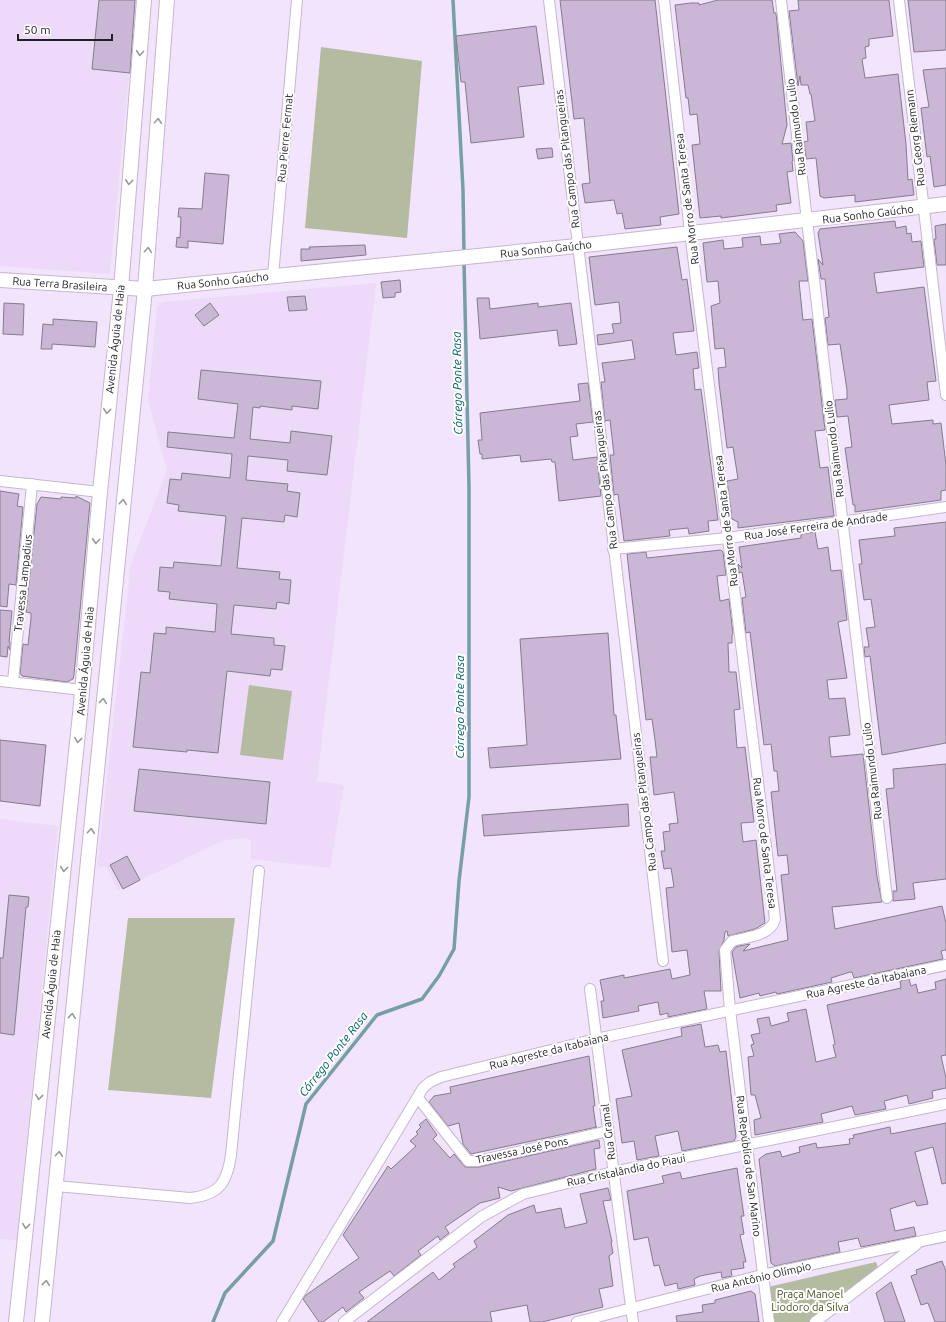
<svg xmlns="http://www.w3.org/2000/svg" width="946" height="1322" viewBox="0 0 946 1322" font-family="Ubuntu,sans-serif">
  <rect width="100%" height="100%" fill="#f2e4fc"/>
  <g fill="#eddaf9">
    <polygon points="0,0 136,0 110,274 0,266"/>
    <polygon points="376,283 317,781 344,785 330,868 251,859 251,841 246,838 224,840 118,891 106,866 97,867 131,564 167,470 148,400 157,307 162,302"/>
    <polygon points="0,819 58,826 17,1240 0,1239"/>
  </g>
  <g fill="#b4bba1">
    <polygon points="321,47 422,61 407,238 305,228"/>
    <polygon points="249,685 292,691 283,760 240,755"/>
    <polygon points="128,918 235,918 211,1098 108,1090"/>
    <polygon points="876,1262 880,1273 818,1322 773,1322 768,1287"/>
  </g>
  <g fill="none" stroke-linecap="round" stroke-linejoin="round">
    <g stroke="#769fa5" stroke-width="3.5">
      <polyline points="453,0 463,190 464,255"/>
      <polyline points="213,1322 225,1293 273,1241 306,1104 377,1015 422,999 439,976 454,949 459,881 469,797 469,488 464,261"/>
    </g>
  </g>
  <g fill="#c9b7d5" stroke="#877a90">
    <polygon points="99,0 135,0 130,73 92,69"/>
    <polygon points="560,0 655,0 679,214 660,217 661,225 625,229 622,213 617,214 614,200 585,203 582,184 590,183 584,118 574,119"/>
    <polygon points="718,0 772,0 774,13 776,13 787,125 782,144 791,143 793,161 792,161 793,171 787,172 791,203 776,205 777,211 721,218 721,216 700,218 692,145 700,144 697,114 690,115 688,98 686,98 675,5 691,3 699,3 699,5"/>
    <polygon points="798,0 889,0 893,36 869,39 869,46 865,47 866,58 862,59 865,78 898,74 906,144 908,180 912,179 914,195 855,202 855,195 824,198 820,196 816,158 806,159 804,142 808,141 806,122 815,121 811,94 810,94 808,85 801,85 800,76 798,86 789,11 799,10"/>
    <polygon points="908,0 946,0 946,50 914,52"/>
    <polygon points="536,26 544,84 518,87 524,137 471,143 465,82 461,82 456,36"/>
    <polygon points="946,68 946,185 934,187 930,156 927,157 921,108 929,107 923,70"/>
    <polygon points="552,148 553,157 538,159 536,149"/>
    <polygon points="205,173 229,175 223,244 188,241 188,248 176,247 177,237 180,238 181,217 178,217 179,208 202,209"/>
    <polygon points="895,221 896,228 906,226 907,234 911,233 912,242 921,241 924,267 874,273 877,293 924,287 936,381 927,382 929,400 889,405 892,424 933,420 933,424 941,423 946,465 946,490 941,491 941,500 855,512 855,505 853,505 845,448 852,447 848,416 837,417 835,400 847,399 847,390 840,344 828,345 825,318 829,317 825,279 821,279 818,259 823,265 818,233 820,229"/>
    <polygon points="946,224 946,265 937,265 934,239 936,239 935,226"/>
    <polygon points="795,232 803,241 808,281 799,281 801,301 803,320 812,319 825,430 815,431 818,453 820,468 828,467 834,516 738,528 738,522 732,519 727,481 738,479 733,447 727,448 719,383 718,368 726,367 724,348 715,349 711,306 720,303 718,281 707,282 703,243 723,240 724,249 743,247 742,238 760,236 761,245 781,243 779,234"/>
    <polygon points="365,245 366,255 301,261 301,249 310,249 309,247"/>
    <polygon points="677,247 682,280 687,279 694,331 673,333 676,355 697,352 699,368 693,369 695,390 701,389 718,520 708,521 709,531 689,534 688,528 669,530 670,536 624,541 618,494 614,495 610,455 614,455 610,420 605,421 601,382 605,382 602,363 635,359 632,340 598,345 597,335 614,333 612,324 621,323 619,302 595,305 589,257"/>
    <polygon points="400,280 401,292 395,293 395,297 383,298 381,282"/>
    <polygon points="305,296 307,310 289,311 287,297"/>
    <polygon points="477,298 489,298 490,309 538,303 538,307 571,303 577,344 559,346 557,330 480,339"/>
    <polygon points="4,303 24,304 23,335 3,334"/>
    <polygon points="210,303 219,315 204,326 195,315"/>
    <polygon points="53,319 97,322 95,347 52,344 52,349 41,349 43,324 53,325"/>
    <polygon points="201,370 321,381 318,409 292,406 292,410 260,406 260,408 253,407 250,439 290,443 291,431 332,436 327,475 287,471 288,460 248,456 246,480 288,484 287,491 300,493 297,517 285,515 284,522 242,518 237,568 280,572 279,579 291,580 289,604 277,602 276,609 234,605 231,634 274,638 274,645 285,646 282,670 271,669 270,676 227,671 218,753 187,750 187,752 133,747 141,672 150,673 154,633 166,634 166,627 215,632 217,604 169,599 170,592 158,591 160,567 173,568 174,562 221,566 226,516 178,511 179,505 167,503 170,479 181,480 182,473 230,478 232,454 167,447 168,432 234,438 238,404 198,399"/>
    <polygon points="588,383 593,422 576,424 578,436 570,437 573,460 597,457 601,496 559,501 555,462 552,462 551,459 521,462 520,455 482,459 482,454 480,454 478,440 482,440 480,413 580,401 578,384"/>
    <polygon points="0,491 19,494 17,506 23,507 16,585 9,584 7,607 0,606"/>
    <polygon points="76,496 90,503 74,675 73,679 67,682 22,676 20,673 23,644 28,645 31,618 31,613 26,612 37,504 41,497 61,499 61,497 76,498"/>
    <polygon points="946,522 946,743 882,755 870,656 865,657 864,647 869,647 866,628 875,627 871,599 864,600 859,564 862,564 859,540 895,536 894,528"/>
    <polygon points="815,532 818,549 828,547 831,571 841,570 847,620 838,622 847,678 827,680 829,699 845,698 850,735 829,737 831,757 863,754 877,877 882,902 832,907 835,929 942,906 946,923 946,950 941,951 943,959 854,978 852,972 850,972 831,978 832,982 777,994 776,992 760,996 759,993 740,998 732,952 736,947 739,946 750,944 743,951 788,940 781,875 789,874 787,855 778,856 771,792 779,791 777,771 774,771 771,744 764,745 750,632 746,633 742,598 746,597 742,572 739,573 738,564 742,568 739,547 801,538 801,534"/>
    <polygon points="721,550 723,552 726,575 717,576 720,601 729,599 733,634 732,635 732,643 728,643 729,672 736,672 740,709 734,710 737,748 745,747 754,822 741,823 743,842 756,840 765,923 755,929 728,936 727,931 725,932 724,940 719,951 721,991 704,991 707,1009 668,1017 668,1013 660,1015 658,1002 638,1006 639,1011 603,1018 601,1001 604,1001 600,980 624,975 624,978 670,969 672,979 690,975 687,950 672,952 666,888 674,887 671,868 664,869 661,851 665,851 663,832 670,831 669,824 678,823 674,792 654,795 650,757 657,757 655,740 652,719 646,720 627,554 646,552 647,558"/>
    <polygon points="0,610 12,611 9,642 10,642 10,650 8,646 7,657 0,656"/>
    <polygon points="608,633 614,715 616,715 621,759 490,768 488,748 527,745 520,639"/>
    <polygon points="0,740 46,745 40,806 0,801"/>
    <polygon points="946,764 946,879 913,883 915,899 893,901 893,891 897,891 886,789 894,788 893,769"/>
    <polygon points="139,769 270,782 266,824 134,811"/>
    <polygon points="628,804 629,826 484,836 482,815"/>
    <polygon points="127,856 140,880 123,889 110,865"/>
    <polygon points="9,895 29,897 28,907 26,907 14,1035 0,1033 0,958 3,958"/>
    <polygon points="909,979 911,986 916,984 918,993 936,989 935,982 946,979 946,1055 941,1056 946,1078 946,1088 932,1091 933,1098 909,1104 907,1095 884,1101 886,1109 855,1115 852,1106 821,1114 823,1122 755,1135 754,1120 761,1118 755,1095 751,1095 748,1057 754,1056 751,1045 754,1044 751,1035 760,1033 757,1019 769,1017 771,1026 789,1021 787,1013 806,1009 816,1062 836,1057 833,1045 835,1044 827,1005 901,988 900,981"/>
    <polygon points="701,1024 705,1047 718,1045 720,1052 726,1051 736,1137 734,1141 682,1151 678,1131 655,1136 659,1156 637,1160 634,1141 622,1143 616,1099 632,1096 622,1050 682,1036 681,1028"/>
    <polygon points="589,1056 595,1106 593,1106 596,1127 597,1127 471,1154 463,1144 459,1123 448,1126 429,1102 434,1096 451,1093 450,1087"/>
    <polygon points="426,1119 437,1135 433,1139 450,1158 454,1154 465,1167 479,1167 599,1140 600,1148 594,1149 596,1169 511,1191 498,1187 500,1198 480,1203 461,1216 445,1227 449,1233 440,1240 438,1236 418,1251 421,1255 394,1276 390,1271 359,1292 364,1298 346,1312 343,1307 323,1322 319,1322 303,1299 306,1295 359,1258 343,1235 388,1166 391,1169 416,1146 410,1141 418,1134 416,1132 421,1127 419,1125"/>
    <polygon points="946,1123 946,1183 942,1184 933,1147 915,1152 928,1204 917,1206 915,1201 890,1209 895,1231 914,1227 916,1236 861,1247 858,1238 838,1242 840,1252 775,1266 771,1263 759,1159 766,1154 780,1151 782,1157 800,1152 799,1147 816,1143 817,1148 850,1144 849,1139 854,1138 853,1135 890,1127 891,1134"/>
    <polygon points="737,1168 744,1216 741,1216 744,1234 740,1235 746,1262 743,1262 744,1268 731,1270 732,1276 722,1278 721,1272 700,1276 694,1279 695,1285 678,1289 677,1283 665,1286 659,1265 654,1266 648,1237 634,1240 627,1191 664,1183 662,1176 680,1172 682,1179"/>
    <polygon points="608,1188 611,1200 603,1201 612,1242 611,1242 613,1253 609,1256 613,1286 599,1289 603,1307 542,1322 530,1322 527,1305 490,1312 492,1322 367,1322 433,1272 439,1280 455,1267 453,1264 477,1247 474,1241 508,1215 534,1205 536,1213 561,1208 565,1228 587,1223 580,1194"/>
    <polygon points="942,1261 946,1271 946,1322 935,1322 928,1303 921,1305 911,1276 917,1274 916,1270"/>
    <polygon points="891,1282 902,1313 905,1322 885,1322 876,1293"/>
    <polygon points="751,1291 755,1294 759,1322 677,1322 676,1316 703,1312 702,1305 715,1303 715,1300"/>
  </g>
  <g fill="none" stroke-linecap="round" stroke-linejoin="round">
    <defs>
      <g id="street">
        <polyline points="549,0 663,961"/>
        <path d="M664,0L690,232L775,919C771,936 747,937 732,941L725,950L730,1010L769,1322"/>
        <polyline points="781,0 887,898"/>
        <polyline points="899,0 946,395"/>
        <polyline points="273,276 297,0"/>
        <polyline points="0,481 100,492"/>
        <polyline points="613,549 728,538 946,507"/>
        <polyline points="0,681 83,690"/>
        <polyline points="13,682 32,484"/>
        <polyline points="590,989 633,1322"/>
        <polyline points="418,1098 468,1161 478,1161 608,1131"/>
        <path d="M56,1186L190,1198C219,1195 227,1183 231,1155L259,871"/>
        <polyline points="282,1322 423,1088 430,1082 441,1077 596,1039 946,965"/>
        <polyline points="344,1322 481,1217 523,1194 613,1172 946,1104"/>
        <polyline points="577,1322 762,1275 946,1236"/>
        <polyline points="815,1322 916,1245"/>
      </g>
      <g id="secondary">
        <polyline points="0,280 145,289 577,246 946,204"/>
        <polyline points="16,1322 80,714 100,492 121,289 144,0"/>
        <polyline points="42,1322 145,289 167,0"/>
      </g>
    </defs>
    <use href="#street" stroke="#c5b7ce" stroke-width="12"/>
    <use href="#secondary" stroke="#c5b7ce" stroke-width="16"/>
    <use href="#street" stroke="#fff" stroke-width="10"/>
    <use href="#secondary" stroke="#fff" stroke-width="14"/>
  </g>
  <defs><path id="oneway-chevron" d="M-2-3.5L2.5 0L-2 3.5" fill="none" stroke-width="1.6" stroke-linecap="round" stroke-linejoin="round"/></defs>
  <g stroke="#9c999d">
    <use href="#oneway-chevron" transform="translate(140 53) rotate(95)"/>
    <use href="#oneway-chevron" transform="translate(158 121) rotate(-86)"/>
    <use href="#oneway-chevron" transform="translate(129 182) rotate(95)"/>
    <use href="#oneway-chevron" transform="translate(148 250) rotate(-86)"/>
    <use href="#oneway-chevron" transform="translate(107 411) rotate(96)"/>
    <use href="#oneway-chevron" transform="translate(123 502) rotate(-84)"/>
    <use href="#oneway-chevron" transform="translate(96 541) rotate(95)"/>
    <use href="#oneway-chevron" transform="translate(103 701) rotate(-84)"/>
    <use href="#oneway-chevron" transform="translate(78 740) rotate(96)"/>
    <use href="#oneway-chevron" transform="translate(91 831) rotate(-85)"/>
    <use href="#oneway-chevron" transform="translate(64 869) rotate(96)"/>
    <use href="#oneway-chevron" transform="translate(72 1016) rotate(-84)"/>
    <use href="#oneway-chevron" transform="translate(39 1097) rotate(96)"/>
    <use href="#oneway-chevron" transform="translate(59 1154) rotate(-85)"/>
    <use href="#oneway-chevron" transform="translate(26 1226) rotate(96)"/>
    <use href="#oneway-chevron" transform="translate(46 1283) rotate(-84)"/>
  </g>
  <g text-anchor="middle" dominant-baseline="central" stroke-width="4" stroke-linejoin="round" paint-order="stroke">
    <g font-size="11" fill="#231d26" stroke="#fff">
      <text transform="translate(796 127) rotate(-97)">Rua Raimundo Lulio</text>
      <text transform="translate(285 138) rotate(-85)">Rua Pierre Fermat</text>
      <text transform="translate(915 138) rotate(-97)">Rua Georg Riemann</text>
      <text transform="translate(567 159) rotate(-97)">Rua Campo das Pitangueiras</text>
      <text transform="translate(687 199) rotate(-97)">Rua Morro de Santa Teresa</text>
      <text transform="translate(868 214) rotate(-7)">Rua Sonho Gaúcho</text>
      <text transform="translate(546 249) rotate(-6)">Rua Sonho Gaúcho</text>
      <text transform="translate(223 281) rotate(-6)">Rua Sonho Gaúcho</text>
      <text transform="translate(60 284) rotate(4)">Rua Terra Brasileira</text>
      <text transform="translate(115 339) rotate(-84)">Avenida Águia de Haia</text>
      <text transform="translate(834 449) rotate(-97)">Rua Raimundo Lulio</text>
      <text transform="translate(605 480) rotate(-97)">Rua Campo das Pitangueiras</text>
      <text transform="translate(726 521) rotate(-97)">Rua Morro de Santa Teresa</text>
      <text transform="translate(816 526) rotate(-8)">Rua José Ferreira de Andrade</text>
      <text transform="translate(23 583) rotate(-84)">Travessa Lampadius</text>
      <text transform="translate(85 661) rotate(-85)">Avenida Águia de Haia</text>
      <text transform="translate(872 771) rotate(-97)">Rua Raimundo Lulio</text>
      <text transform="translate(644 802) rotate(-97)">Rua Campo das Pitangueiras</text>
      <text transform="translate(765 843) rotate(83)">Rua Morro de Santa Teresa</text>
      <text transform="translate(866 982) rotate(-12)">Rua Agreste da Itabaiana</text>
      <text transform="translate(51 984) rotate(-84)">Avenida Águia de Haia</text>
      <text transform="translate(549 1051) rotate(-14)">Rua Agreste da Itabaiana</text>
      <text transform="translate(608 1132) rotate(-97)">Rua Gramal</text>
      <text transform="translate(522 1150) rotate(-12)">Travessa José Pons</text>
      <text transform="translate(749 1166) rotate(83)">Rua República de San Marino</text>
      <text transform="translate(626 1170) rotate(-12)">Rua Cristalândia do Piaui</text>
      <text transform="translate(761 1277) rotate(-13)">Rua Antônio Olímpio</text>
    </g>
    <g font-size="11" fill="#485320" stroke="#fff">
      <text x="810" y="1294">Praça Manoel<tspan x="810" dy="13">Liodoro da Silva</tspan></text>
    </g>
    <g font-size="12" font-style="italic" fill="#03606a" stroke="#fff">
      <text transform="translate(457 383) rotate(-91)">Córrego Ponte Rasa</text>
      <text transform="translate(459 707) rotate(-90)">Córrego Ponte Rasa</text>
      <text transform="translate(333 1054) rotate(-52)">Córrego Ponte Rasa</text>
    </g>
  </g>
  <path d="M18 34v6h94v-6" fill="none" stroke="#231d26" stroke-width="2"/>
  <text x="24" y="34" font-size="12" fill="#231d26" stroke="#ffffff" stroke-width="3" paint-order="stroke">50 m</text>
</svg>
